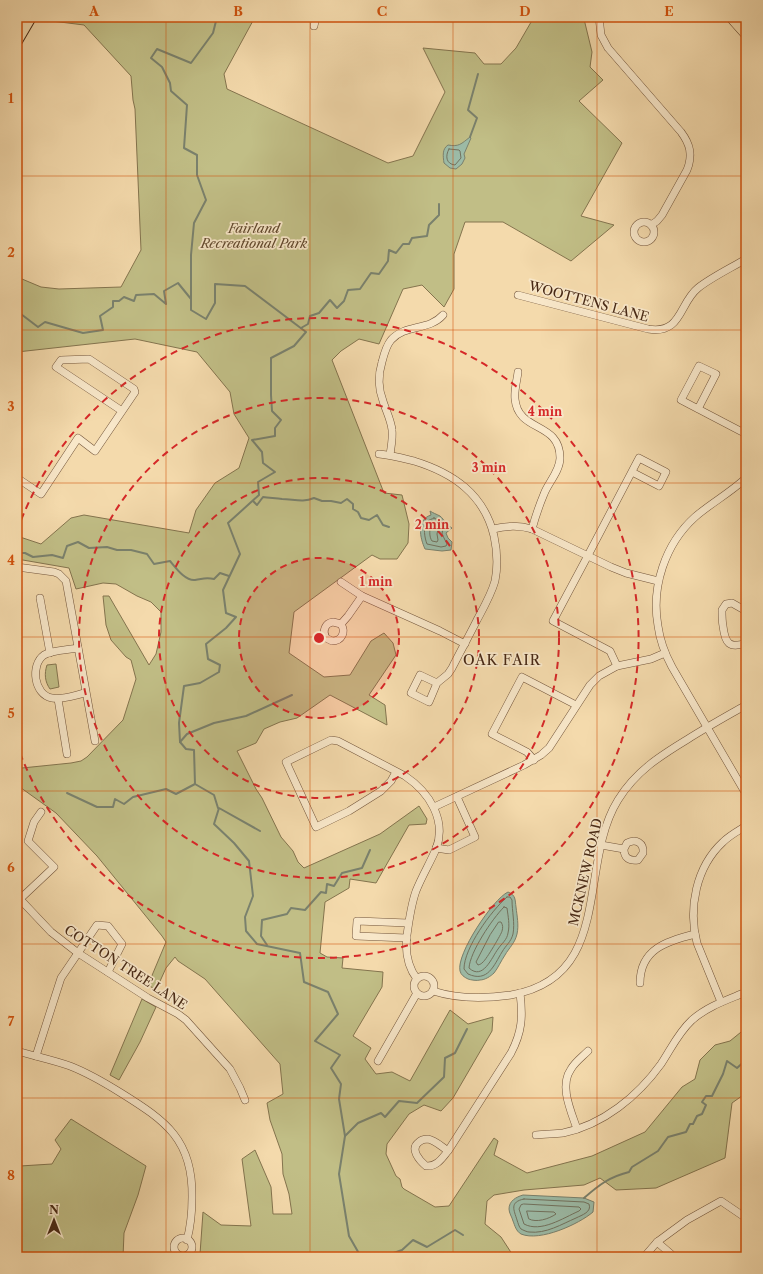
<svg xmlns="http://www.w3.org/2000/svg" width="763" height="1274" viewBox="0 0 763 1274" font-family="'Libre Caslon Text',serif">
  <rect width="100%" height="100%" fill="#f4daac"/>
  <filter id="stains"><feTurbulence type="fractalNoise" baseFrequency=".005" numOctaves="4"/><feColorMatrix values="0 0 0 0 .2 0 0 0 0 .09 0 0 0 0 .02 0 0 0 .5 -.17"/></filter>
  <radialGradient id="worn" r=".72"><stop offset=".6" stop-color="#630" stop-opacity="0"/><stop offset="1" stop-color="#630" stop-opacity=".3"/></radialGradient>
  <g fill="#c1be86" stroke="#84744e">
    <polygon points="55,17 255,17 224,74 227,89 388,163 413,156 445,92 423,48 475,53 484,64 501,64 516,48 534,17 577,17 584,19 592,52 590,67 603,80 579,101 622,143 581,216 614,225 571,261 503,222 465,222 454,254 454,289 444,307 422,285 403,289 379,344 359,339 341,351 332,360 384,493 402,495 409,524 408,543 397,559 380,559 372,555 294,612 289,653 324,677 350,675 371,641 384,633 393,643 396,655 369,695 385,705 387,725 330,695 297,718 280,722 264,729 256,743 237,751 256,789 262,798 281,837 293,851 298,862 304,868 380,834 419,806 427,819 426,824 409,825 376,883 350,879 349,888 325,902 320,953 327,957 343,958 342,968 383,972 382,987 353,1036 371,1048 365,1059 376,1074 392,1072 410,1081 450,1010 468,1024 493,1017 492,1031 453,1098 441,1111 424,1105 409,1114 387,1144 386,1154 396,1176 400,1179 402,1187 404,1189 435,1207 449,1206 494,1138 498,1141 494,1155 527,1173 592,1156 645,1132 682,1087 695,1079 700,1060 715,1045 730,1041 746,1028 746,1093 732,1103 725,1158 656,1188 616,1190 600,1178 584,1185 524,1190 494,1195 487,1201 485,1224 501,1237 514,1257 199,1257 200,1254 203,1212 221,1225 251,1226 242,1159 255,1150 271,1187 273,1214 292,1214 289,1194 283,1174 282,1154 270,1120 267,1103 283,1094 280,1064 205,979 178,961 175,957 166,968 156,990 148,985 166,942 162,936 97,856 56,813 17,785 17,762 22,768 71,763 81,761 87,757 123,720 136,679 131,660 126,657 111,640 106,625 103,596 109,596 149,665 156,654 161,632 161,612 151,602 137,596 116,584 103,583 76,589 69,568 17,559 17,536 41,544 71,518 84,515 189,533 196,510 215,483 239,468 249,438 234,414 230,392 197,352 135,339 17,352 17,282 20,283 22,279 41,287 59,289 121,287 141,250 135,109 133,100 131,76 84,25 52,21"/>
    <path d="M56,664L59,687L50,689C45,682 44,674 47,665Z"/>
    <polygon points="142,999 156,1007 140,1042 119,1080 110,1075"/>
    <polygon points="71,1119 146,1166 138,1195 124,1233 123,1257 17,1257 17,1170 20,1166 52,1164 61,1149 55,1140"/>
  </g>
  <g fill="#9cbba7" stroke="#7a816d">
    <path d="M470,137L471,138L464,154L465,158L462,164L456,169L450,168L444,163C443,156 442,149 448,145C459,147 461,144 470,137Z"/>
    <path d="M430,511C433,513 436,514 440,516C445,520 444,524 452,528L446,533L448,538L452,542L451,550L442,551L425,549C420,538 416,520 431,515Z"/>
    <path d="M508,892C516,895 515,900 516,907C517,916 519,925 517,934C515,943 509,948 505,955C501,961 498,968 494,973C491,976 485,980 480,980C477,981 471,980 468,979C464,977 461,975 460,971C456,954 493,899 508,892Z"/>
    <path d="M523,1195L584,1198L594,1202L593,1212C579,1224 540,1242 521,1234C516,1231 515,1226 513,1221C512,1217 509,1213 509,1209C509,1201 516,1197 523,1195Z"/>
  </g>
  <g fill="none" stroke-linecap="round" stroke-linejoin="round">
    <g stroke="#72725e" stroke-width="1">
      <path d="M449,149L459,150L460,151L461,158L455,165C446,164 445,156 449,149Z"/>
      <path d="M434,518L438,520L443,528L442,534L447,544L446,546L441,547L427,544C425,539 422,526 428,521C429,520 432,519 434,518Z"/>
      <path d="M432,524H435L438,529L437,534L438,540L437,542L432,541C429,537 429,528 432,524Z"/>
      <path d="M507,897H510L512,900C512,911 515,923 513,934C511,942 506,945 502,952C494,965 488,983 468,974L464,969C464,948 491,911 507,897Z"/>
      <path d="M504,907L507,908C508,916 510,925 508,933C507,940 502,943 498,949C492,957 483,981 469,968C470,952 492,919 504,907Z"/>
      <path d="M499,922H501C503,925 503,928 502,931C502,933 486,960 483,962C481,964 481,964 478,965L476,962L490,935Z"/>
      <path d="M524,1199L584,1202L589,1204C592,1212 582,1215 576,1218C562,1224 546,1234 529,1232C527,1232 523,1230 521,1229C519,1227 518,1223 517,1220C514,1210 509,1202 524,1199Z"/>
      <path d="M524,1204L579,1207L581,1209L579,1211C563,1218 541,1233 524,1224L519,1209L521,1205Z"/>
      <path d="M527,1211L554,1212L556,1214C549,1219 536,1223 529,1219Z"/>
    </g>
    <g stroke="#7a816d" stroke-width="2">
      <polyline points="470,137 477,118 468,110 478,74"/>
      <polyline points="17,311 38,327 45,322 83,333 103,330 100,316 113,307 113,301 119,301 124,297 134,301 136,295 154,294 166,304 164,291 178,283 191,299"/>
      <polyline points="301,328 308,324 310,316 319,313 330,300 337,308 344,301 348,290 360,289 371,273 379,274 388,261 389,250 396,253 403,244 409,244 412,238 427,236 429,225 439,215 439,204"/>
      <path d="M253,501L257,505L263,497C269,498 276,498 282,499C293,499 303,503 314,498L322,501H331L341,503L347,499L353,504V509L358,512L361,518L369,520L377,515L383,525L389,527"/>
      <path d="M17,553H25L33,557L52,555L63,558L67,546L78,542L89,548L107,547L117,550H131L147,554L154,564L170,561C176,568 185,581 195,580C203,579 205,577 214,579L220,573L229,576"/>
      <polyline points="180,742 187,734 214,723 246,716 292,695"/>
      <polyline points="195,784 194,750 186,749 180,742 179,723 184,686 200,683 219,672 220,665 208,659 206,644 226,628 236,617 226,613 223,590 240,554 228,523 259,495 258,482 275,472 263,463 262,452 252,440 275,436 275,428 281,420 272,411 271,395 271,358 294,346 306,332 245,286 215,284 215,303 206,319 191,310 191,255 194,223 206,200 197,175 197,155 184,148 187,105 171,91 170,83 162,67 151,58 157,49 191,63 213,33 217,17"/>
      <polyline points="67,793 97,807 113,807 115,799 124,804 133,797 166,789 176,794 195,784 214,795 218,808"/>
      <polyline points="260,831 219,808 214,824 234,843 249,861 253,896 245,917 246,931 257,944 300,953 304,982 328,992 338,1014 315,1041 340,1055 331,1068 341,1084 339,1099 345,1136 339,1174 349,1236 361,1257"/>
      <polyline points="267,945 261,936 262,920 287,914 291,908 305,910 321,892 326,893 327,884 334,886 342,873 362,868 370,850"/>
      <polyline points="345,1136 358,1123 381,1113 385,1117 399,1101 417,1103 444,1077 445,1058 455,1053 467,1029"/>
      <path d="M584,1198C599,1185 609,1177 629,1172L632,1167L658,1151L668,1137L686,1132L690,1124H693L697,1116L702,1114L706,1105L702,1102L706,1096H712L723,1074L727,1061L737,1068L746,1060"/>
      <polyline points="387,1257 391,1254 402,1250 413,1240 427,1247 455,1230 463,1235"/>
    </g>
    <defs>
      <g id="minor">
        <path d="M599,17L601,35L608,48L681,132C690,144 693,155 687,170L662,215L657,221L651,225"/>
        <polyline points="314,26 316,17"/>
        <circle cx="644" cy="232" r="10"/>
        <path d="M518,295L648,329C682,335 679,303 698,288C712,277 731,268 746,259"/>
        <path d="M518,372C517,381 514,390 515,399C518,433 560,421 560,458C560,471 548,483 544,494C539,506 535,518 532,529"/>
        <polyline points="698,409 716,374 699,366 681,400 746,434"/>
        <path d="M379,454C391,455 402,458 414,461C453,473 484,494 494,536C497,550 498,566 495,581C491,595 484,607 477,620C469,636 460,652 452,668L448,674L437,683L429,702L411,693L420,675L437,683"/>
        <path d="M390,455C391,447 393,438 392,430C391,420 386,411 383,401C378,388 378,375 382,362C384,354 386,346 391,340C405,324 429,331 443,315"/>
        <polyline points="17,478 41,494 78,438 95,451 135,392 134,389 89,359 61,360 56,367 122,411"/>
        <path d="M746,478C730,493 711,503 695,517C665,544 651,587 658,626C660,641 665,654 672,667L746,794"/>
        <path d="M493,529C507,526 518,525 532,529L611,567L626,573L658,581"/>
        <polyline points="17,567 54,572 59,574 66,581 95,741"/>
        <polyline points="341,582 362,596 440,631 465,644"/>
        <polyline points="40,598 50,653"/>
        <path d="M746,611L732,603L726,604L722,610C722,615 722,621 723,626C725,643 729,649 746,643"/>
        <path d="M341,624C346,632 342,641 332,641L326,638C322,631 325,623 333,622L341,624L348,616L362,596"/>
        <path d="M78,648C68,650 52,650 44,655C30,665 34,695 52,698C62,700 75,695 85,693"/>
        <path d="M617,666L610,651L553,621C582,567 611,512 639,458L666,472L659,486L632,472"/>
        <polyline points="58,699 67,754"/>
        <polyline points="534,760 527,752 492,734 522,677 576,705"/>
        <path d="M396,772L391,781L381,791L349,811L316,827L286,762L331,740L338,741L405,776C429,792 447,820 436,849C430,863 422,876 416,891C411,905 409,920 407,935C405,951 407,966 417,979"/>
        <polyline points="434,807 524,765 541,755 549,748 590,685 599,676 617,666 651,659 665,653"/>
        <path d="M601,845L624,849C624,858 629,861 638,860L643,853C644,843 636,838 627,843L624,849"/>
        <polyline points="436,848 449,850 475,837 457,797"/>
        <polyline points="17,896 51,932 78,953 148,998 178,1014 186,1020 230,1069 240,1088 245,1100"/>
        <polyline points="20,899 54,867 28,841 34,822 41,812"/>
        <polyline points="407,938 356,936 357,921 408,923"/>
        <circle cx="424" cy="986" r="10"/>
        <path d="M640,983C640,949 667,941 695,934"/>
        <path d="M433,991C458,999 484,999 511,995C615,977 577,866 618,800C636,771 660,756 688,739C707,727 727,716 746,705"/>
        <path d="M721,1002L697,943C688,908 696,867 723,842C730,835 738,831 746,826"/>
        <path d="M17,1051C34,1056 53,1060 70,1066C88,1073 105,1083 121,1093C166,1121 193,1140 192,1197C192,1212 191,1225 187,1240"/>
        <polyline points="36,1056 61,978 97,925 108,926 122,944 108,972"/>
        <polyline points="378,1061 417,993"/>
        <path d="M577,1129C571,1111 559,1086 571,1069C575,1062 582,1057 588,1051"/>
        <path d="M536,1135C545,1134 554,1134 563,1133C603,1125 638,1096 661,1064C671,1049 678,1033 692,1020C708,1006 727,1000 746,992"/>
        <path d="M448,1151C442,1147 435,1140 428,1139C425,1139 421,1140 419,1142C409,1149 420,1161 426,1166C437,1167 442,1158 448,1151L511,1053C522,1032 523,1017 520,993"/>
        <circle cx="183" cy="1247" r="9"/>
        <polyline points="657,1242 671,1254 669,1257"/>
        <polyline points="644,1257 657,1242 687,1220 721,1201 746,1218"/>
      </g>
      <polyline id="major" points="730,17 746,35"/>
      <polyline id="highway" points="17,41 31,17"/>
    </defs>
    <use href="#minor" stroke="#73553b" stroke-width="8"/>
    <use href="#major" stroke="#482915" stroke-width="10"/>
    <use href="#highway" stroke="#482915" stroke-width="12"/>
    <use href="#minor" stroke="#f8e7c9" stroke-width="7"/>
    <use href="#major" stroke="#f4daac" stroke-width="9"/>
    <use href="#highway" stroke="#f4daac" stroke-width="10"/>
  </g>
  <path fill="none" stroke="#d0520d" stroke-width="1" stroke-opacity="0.55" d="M166,17V1257M310,17V1257M453,17V1257M597,17V1257M17,176H746M17,330H746M17,483H746M17,637H746M17,791H746M17,944H746M17,1098H746"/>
  <circle cx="319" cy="638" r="80" fill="#d62828" fill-opacity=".12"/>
  <g fill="none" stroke="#d62828" stroke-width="2" stroke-dasharray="7 5">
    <circle cx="319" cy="638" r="80"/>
    <circle cx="319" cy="638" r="160"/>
    <circle cx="319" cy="638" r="240"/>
    <path d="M17 531A320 320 0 1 1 17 745"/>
  </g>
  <g text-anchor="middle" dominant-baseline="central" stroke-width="3.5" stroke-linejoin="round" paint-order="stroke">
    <g font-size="13" font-style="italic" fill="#60472c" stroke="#f8e7c9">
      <text x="254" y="228">Fairland<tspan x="254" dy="15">Recreational Park</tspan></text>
    </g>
    <g font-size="13" fill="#482915" stroke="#f8e7c9">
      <text transform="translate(589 301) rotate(15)">WOOTTENS LANE</text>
      <text transform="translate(585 872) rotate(-77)">MCKNEW ROAD</text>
      <text transform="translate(126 967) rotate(33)">COTTON TREE LANE</text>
    </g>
    <g font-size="14" letter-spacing="1" fill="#482915" stroke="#f8e7c9">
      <text x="502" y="660">OAK FAIR</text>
    </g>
  </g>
  <circle cx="319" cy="638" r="6" fill="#d62828" stroke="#f8e7c9" stroke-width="2"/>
  <g font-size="12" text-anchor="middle" font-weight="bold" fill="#d62828" stroke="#f8e7c9" stroke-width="3.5" stroke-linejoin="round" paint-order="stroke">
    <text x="545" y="416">4 min</text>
    <text x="489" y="472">3 min</text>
    <text x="432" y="529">2 min</text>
    <text x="376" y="586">1 min</text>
  </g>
  <rect width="763" height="1274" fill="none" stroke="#f4daac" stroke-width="44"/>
  <g transform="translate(54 1220)" stroke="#f8e7c9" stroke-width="3" paint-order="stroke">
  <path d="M0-3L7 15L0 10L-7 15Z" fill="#482915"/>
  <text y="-6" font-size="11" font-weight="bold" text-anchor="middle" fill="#482915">N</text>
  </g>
  <rect x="22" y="22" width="719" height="1230" fill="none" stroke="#d0520d" stroke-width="1.5"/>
  <g font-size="13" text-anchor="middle" font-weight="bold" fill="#d0520d">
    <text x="94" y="16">A</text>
    <text x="238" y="16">B</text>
    <text x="382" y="16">C</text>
    <text x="525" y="16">D</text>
    <text x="669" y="16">E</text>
    <text x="11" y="103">1</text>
    <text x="11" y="257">2</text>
    <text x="11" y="411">3</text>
    <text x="11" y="565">4</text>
    <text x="11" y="718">5</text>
    <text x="11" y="872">6</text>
    <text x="11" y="1026">7</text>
    <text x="11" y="1180">8</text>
  </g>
  <rect width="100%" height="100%" filter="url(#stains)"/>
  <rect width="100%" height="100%" fill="url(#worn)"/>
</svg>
